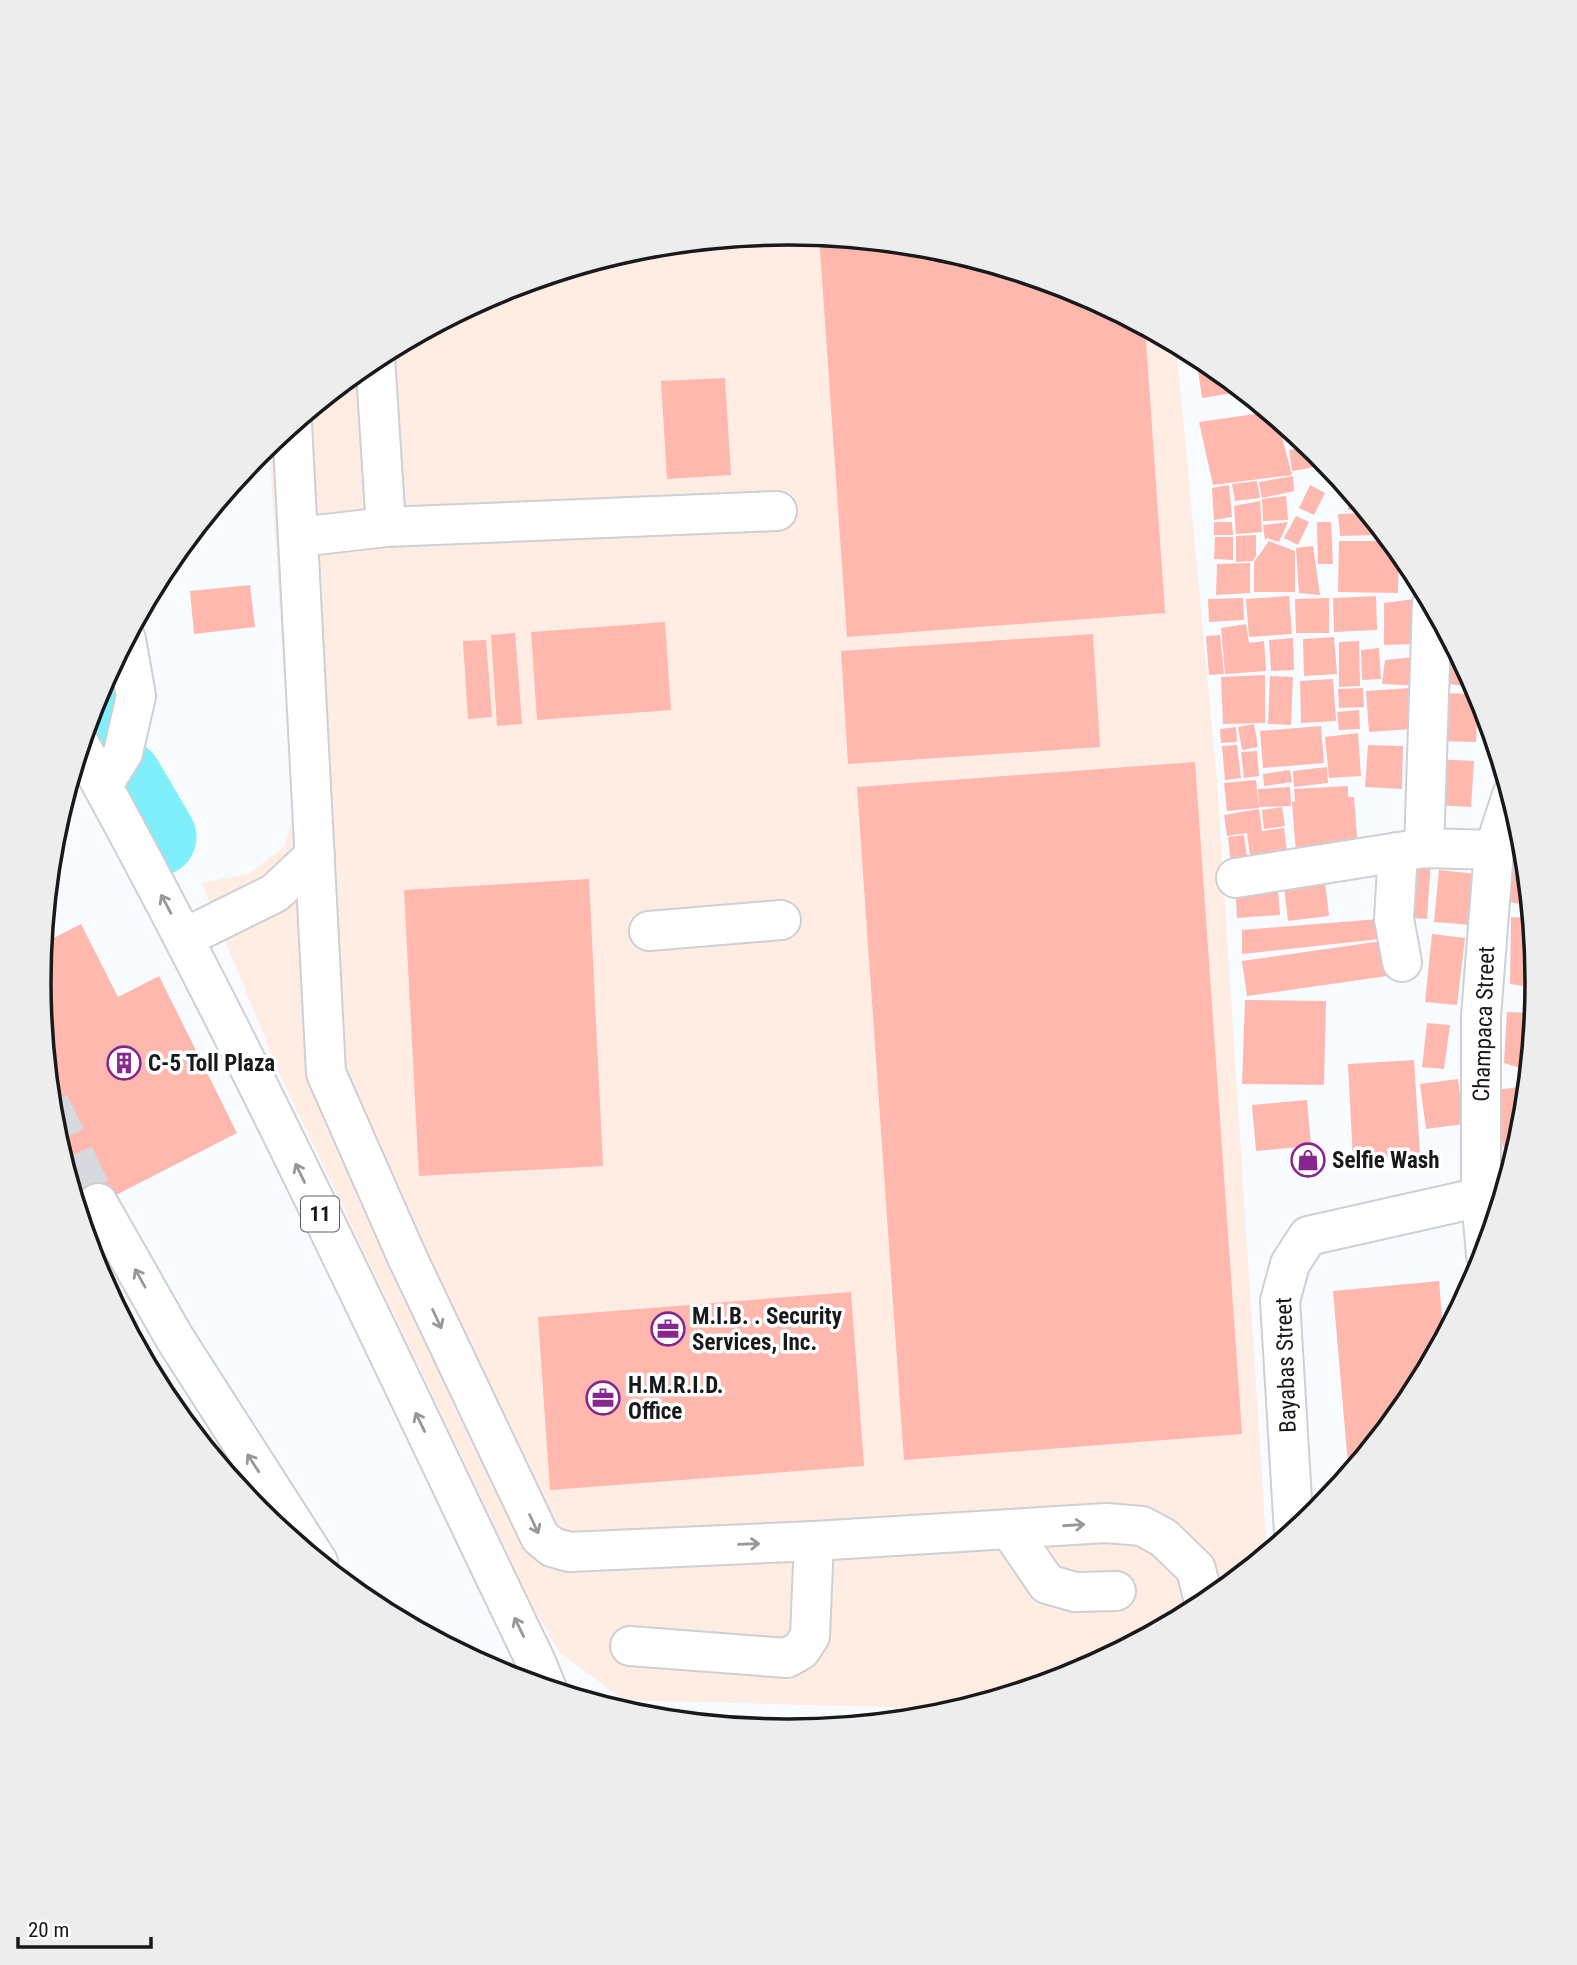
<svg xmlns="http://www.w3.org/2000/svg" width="1577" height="1965" viewBox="0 0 1577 1965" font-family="'Roboto Condensed',sans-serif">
  <rect width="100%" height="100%" fill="#f8fbff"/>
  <polygon fill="#ffece3" points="789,233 935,247 1076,290 1176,343 1217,782 1267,1555 1205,1606 1075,1676 966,1709 624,1700 560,1653 534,1609 280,1075 202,883 248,874 284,847 293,816 269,444 372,359 502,289 643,247"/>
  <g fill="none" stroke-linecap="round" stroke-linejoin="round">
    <g stroke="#7feffc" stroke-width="79">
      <polyline points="88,719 105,748"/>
      <polyline points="123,779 157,837"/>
    </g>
  </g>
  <g fill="#feb8ae">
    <polygon points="819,235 935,247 1076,290 1145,327 1165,613 847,637"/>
    <polygon points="1200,356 1232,381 1234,393 1202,398 1196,357"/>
    <polygon points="725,378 731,475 667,479 661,381"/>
    <polygon points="1269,412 1277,418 1292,475 1213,485 1199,422"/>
    <polygon points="1287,426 1310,445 1292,447"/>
    <polygon points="1312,447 1319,453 1321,466 1292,471 1289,450"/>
    <polygon points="1293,476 1294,491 1262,498 1259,482"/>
    <polygon points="1257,481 1260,498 1235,501 1232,484"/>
    <polygon points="1229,485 1232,517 1214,520 1212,488"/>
    <polygon points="1310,485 1325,493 1314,515 1299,508"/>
    <polygon points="1350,490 1367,511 1348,510"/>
    <polygon points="1286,496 1288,520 1263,521 1262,499"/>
    <polygon points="1260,501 1262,532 1236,534 1234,506"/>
    <polygon points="1369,513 1374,520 1375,535 1340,536 1338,514"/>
    <polygon points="1296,516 1309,522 1298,545 1284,538"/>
    <polygon points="1214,522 1232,522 1233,535 1214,535"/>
    <polygon points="1288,522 1279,542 1267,538 1265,540 1263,525"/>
    <polygon points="1317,522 1331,522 1333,564 1318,564"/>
    <polygon points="1378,524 1390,539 1378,539"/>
    <polygon points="1256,535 1256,556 1253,561 1236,562 1236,536"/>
    <polygon points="1215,537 1233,537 1233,560 1214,559"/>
    <polygon points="1269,541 1295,551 1295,592 1254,592 1254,562"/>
    <polygon points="1339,541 1392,541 1399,550 1398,593 1338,592"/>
    <polygon points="1313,546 1320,595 1299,593 1296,548"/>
    <polygon points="1402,554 1412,566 1419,579 1404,581"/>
    <polygon points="1250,563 1250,593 1216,595 1217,564"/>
    <polygon points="250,585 255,627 194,634 190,591"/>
    <polygon points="1289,596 1292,634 1249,637 1246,599"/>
    <polygon points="1376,596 1377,630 1334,632 1333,598"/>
    <polygon points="1243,598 1244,620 1209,622 1208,599"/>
    <polygon points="1329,598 1329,633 1296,633 1295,599"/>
    <polygon points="1421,598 1421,644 1384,645 1384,603"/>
    <polygon points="665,622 671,710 537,720 531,632"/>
    <polygon points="1246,624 1249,643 1264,641 1266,671 1225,674 1221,628"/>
    <polygon points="515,633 522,724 497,726 491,635"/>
    <polygon points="1093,634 1100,747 848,764 841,651"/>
    <polygon points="1220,635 1224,674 1209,675 1206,636"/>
    <polygon points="1334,637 1337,674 1304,676 1303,639"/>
    <polygon points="1293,638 1294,670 1271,671 1269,640"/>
    <polygon points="486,640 492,717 468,719 463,641"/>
    <polygon points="1359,641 1360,686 1339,687 1339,642"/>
    <polygon points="1379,648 1381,679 1362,680 1361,650"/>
    <polygon points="1423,656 1422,686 1382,684 1385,660"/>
    <polygon points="1432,659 1464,663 1477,688 1429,681"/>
    <polygon points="1265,675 1265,723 1223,724 1221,677"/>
    <polygon points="1270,676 1293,677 1291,725 1268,724"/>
    <polygon points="1333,679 1336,721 1301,723 1300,681"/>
    <polygon points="1363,688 1364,707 1339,708 1338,689"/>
    <polygon points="1410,688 1413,729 1369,732 1366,691"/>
    <polygon points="1437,693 1478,694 1476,742 1435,741"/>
    <polygon points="1359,710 1360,729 1339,730 1337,712"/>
    <polygon points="1254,724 1258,747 1242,750 1238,727"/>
    <polygon points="1321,726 1324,763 1263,768 1260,731"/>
    <polygon points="1236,727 1237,742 1221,743 1220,729"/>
    <polygon points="1358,733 1361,776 1329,778 1325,737"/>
    <polygon points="1237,745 1241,778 1225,780 1222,746"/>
    <polygon points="1368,745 1403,746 1402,789 1365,787"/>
    <polygon points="1257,751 1259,776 1244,778 1241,752"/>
    <polygon points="1433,759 1474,761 1471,807 1431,805"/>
    <polygon points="1195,762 1242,1434 904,1460 857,787"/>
    <polygon points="1327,767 1328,783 1294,787 1293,771"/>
    <polygon points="1290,770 1292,782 1264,786 1263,774"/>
    <polygon points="1256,780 1259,808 1227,811 1224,783"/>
    <polygon points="1348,786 1348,797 1354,797 1358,848 1296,853 1292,802 1295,801 1294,789"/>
    <polygon points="1290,787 1291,806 1259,807 1258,789"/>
    <polygon points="1282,807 1285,826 1264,829 1262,810"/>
    <polygon points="1259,809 1262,831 1284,828 1289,867 1252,872 1247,833 1227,836 1224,815"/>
    <polygon points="1244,835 1249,872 1232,874 1228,837"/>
    <polygon points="1416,858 1431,859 1427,919 1412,918"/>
    <polygon points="1514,867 1527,869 1531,906 1509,902"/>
    <polygon points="1439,870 1477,874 1471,925 1434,922"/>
    <polygon points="1324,873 1329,916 1288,921 1283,877"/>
    <polygon points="1277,878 1280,915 1237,918 1235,881"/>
    <polygon points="589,879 603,1166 419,1176 404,890"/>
    <polygon points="1511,917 1532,918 1538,988 1510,984"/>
    <polygon points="1379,919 1380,939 1242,954 1242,930"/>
    <polygon points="81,924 118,997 159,976 237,1133 79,1214 53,1128 39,982 42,944"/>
    <polygon points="1432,934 1465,938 1457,1005 1425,1002"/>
    <polygon points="1382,941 1387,976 1247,996 1242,961"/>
    <polygon points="1245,1000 1326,1001 1324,1085 1242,1084"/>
    <polygon points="1507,1012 1535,1013 1530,1071 1504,1063"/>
    <polygon points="1427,1023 1450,1025 1444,1069 1422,1067"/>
    <polygon points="1414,1060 1420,1155 1353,1160 1348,1064"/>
    <polygon points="1458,1079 1464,1124 1426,1129 1420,1084"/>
    <polygon points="1528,1086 1524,1129 1519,1145 1503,1147 1495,1090"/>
    <polygon points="1307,1100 1311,1146 1256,1151 1252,1105"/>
    <polygon points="1439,1281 1444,1339 1412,1400 1349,1476 1333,1291"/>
    <polygon points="851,1292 864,1466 550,1490 538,1317"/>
  </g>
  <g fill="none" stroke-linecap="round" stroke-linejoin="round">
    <polyline stroke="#d6d9dd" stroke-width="38" stroke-dasharray="38 19" stroke-linecap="butt" points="50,1103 98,1203"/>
    <defs>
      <g id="minor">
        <polyline points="375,357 386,527 777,511"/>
        <polyline points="292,424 326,1073 407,1257 540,1537 552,1547 569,1552 814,1541 1106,1523 1142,1526 1164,1538 1196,1569 1205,1606"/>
        <polyline points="299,537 386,527"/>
        <polyline points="103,785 123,753 136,696 126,639"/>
        <polyline points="1424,848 1432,604"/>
        <polyline points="1398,852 1394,919 1402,962"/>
        <polyline points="1236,878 1424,848 1494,850"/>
        <polyline points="649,931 781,920"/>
        <polyline points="184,938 275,893 315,855"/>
        <polyline points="1486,1255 1481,1197 1481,1016 1494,850 1512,795"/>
        <polyline points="1010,1530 1047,1584 1075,1592 1116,1591"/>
        <polyline points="1294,1533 1280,1301 1290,1264 1308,1236 1481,1197 1504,1195"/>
        <polyline points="630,1646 787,1658 801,1650 810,1636 814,1541"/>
      </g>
      <path id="major" d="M80,745C246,1044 388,1355 536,1662L547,1689"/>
      <polyline id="highway" points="98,1203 174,1337 318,1562"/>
    </defs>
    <use href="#minor" stroke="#cdd0d4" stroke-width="42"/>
    <use href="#major" stroke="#cdd0d4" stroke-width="42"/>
    <use href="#highway" stroke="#cdd0d4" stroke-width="42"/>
    <use href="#minor" stroke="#fff" stroke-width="38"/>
    <use href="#major" stroke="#fff" stroke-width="38"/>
    <use href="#highway" stroke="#fff" stroke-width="38"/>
  </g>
  <defs><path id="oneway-shaft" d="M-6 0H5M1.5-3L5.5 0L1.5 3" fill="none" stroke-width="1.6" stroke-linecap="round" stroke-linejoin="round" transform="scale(1.75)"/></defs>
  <g stroke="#979898">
    <use href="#oneway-shaft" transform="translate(166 904) rotate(-118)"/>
    <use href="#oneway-shaft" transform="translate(300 1173) rotate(-116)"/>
    <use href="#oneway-shaft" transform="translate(140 1278) rotate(-119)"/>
    <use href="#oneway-shaft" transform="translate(437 1319) rotate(65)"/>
    <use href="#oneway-shaft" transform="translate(420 1422) rotate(-116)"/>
    <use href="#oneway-shaft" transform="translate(253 1463) rotate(-123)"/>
    <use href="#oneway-shaft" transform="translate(534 1524) rotate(65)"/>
    <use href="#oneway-shaft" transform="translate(1074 1525) rotate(-4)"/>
    <use href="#oneway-shaft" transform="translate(749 1544) rotate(-2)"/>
    <use href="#oneway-shaft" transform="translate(519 1627) rotate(-116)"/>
  </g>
  <defs>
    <symbol id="building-ring" viewBox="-11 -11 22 22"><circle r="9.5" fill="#fff" stroke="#87268f" stroke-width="1.5"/><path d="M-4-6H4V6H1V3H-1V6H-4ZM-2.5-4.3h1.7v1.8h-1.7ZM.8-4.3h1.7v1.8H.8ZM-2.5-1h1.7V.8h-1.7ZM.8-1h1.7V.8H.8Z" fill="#87268f"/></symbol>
    <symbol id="shop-ring" viewBox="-11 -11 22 22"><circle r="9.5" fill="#fff" stroke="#87268f" stroke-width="1.5"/><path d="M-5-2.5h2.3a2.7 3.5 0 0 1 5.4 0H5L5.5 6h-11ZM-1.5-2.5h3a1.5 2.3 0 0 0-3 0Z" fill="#87268f"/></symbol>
    <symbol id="office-ring" viewBox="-11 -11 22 22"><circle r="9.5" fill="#fff" stroke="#87268f" stroke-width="1.5"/><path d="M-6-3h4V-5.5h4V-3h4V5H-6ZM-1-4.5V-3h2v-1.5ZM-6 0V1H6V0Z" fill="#87268f"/></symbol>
  </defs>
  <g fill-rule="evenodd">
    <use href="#building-ring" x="105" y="1044" width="38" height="38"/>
    <use href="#shop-ring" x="1289" y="1141" width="38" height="38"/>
    <use href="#office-ring" x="649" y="1310" width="38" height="38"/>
    <use href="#office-ring" x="584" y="1379" width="38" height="38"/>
  </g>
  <g text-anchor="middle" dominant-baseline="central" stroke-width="7" stroke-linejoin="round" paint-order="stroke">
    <rect fill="#fff" stroke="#5d5e5f" stroke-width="2" x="301" y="1196.5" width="38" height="35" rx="5"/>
    <g font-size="21" font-weight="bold" fill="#18191b">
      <text x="320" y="1214">11</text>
    </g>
    <g font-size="23" fill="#18191b" stroke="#fff">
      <text transform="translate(1484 1024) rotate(-88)">Champaca Street</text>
      <text transform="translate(1286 1365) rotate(-92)">Bayabas Street</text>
    </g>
    <g font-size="23" font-weight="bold" fill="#18191b" stroke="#fff" text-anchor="start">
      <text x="148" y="1063">C-5 Toll Plaza</text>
      <text x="1332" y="1160">Selfie Wash</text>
      <text x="692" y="1316">M.I.B. . Security<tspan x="692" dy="26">Services, Inc.</tspan></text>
      <text x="628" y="1385">H.M.R.I.D.<tspan x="628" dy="26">Office</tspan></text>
    </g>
  </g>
  <path d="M0 0H1577V1965H0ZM51 982a737 737 0 1 1 1474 0a737 737 0 1 1-1474 0Z" fill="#ededed" fill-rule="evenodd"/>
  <path fill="none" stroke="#18191b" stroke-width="3.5" d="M51 982a737 737 0 1 1 1474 0a737 737 0 1 1-1474 0Z"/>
  <path d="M18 1937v10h133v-10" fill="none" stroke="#18191b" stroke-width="3.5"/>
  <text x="28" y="1937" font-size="21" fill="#18191b" stroke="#ffffff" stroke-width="5" paint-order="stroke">20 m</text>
</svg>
